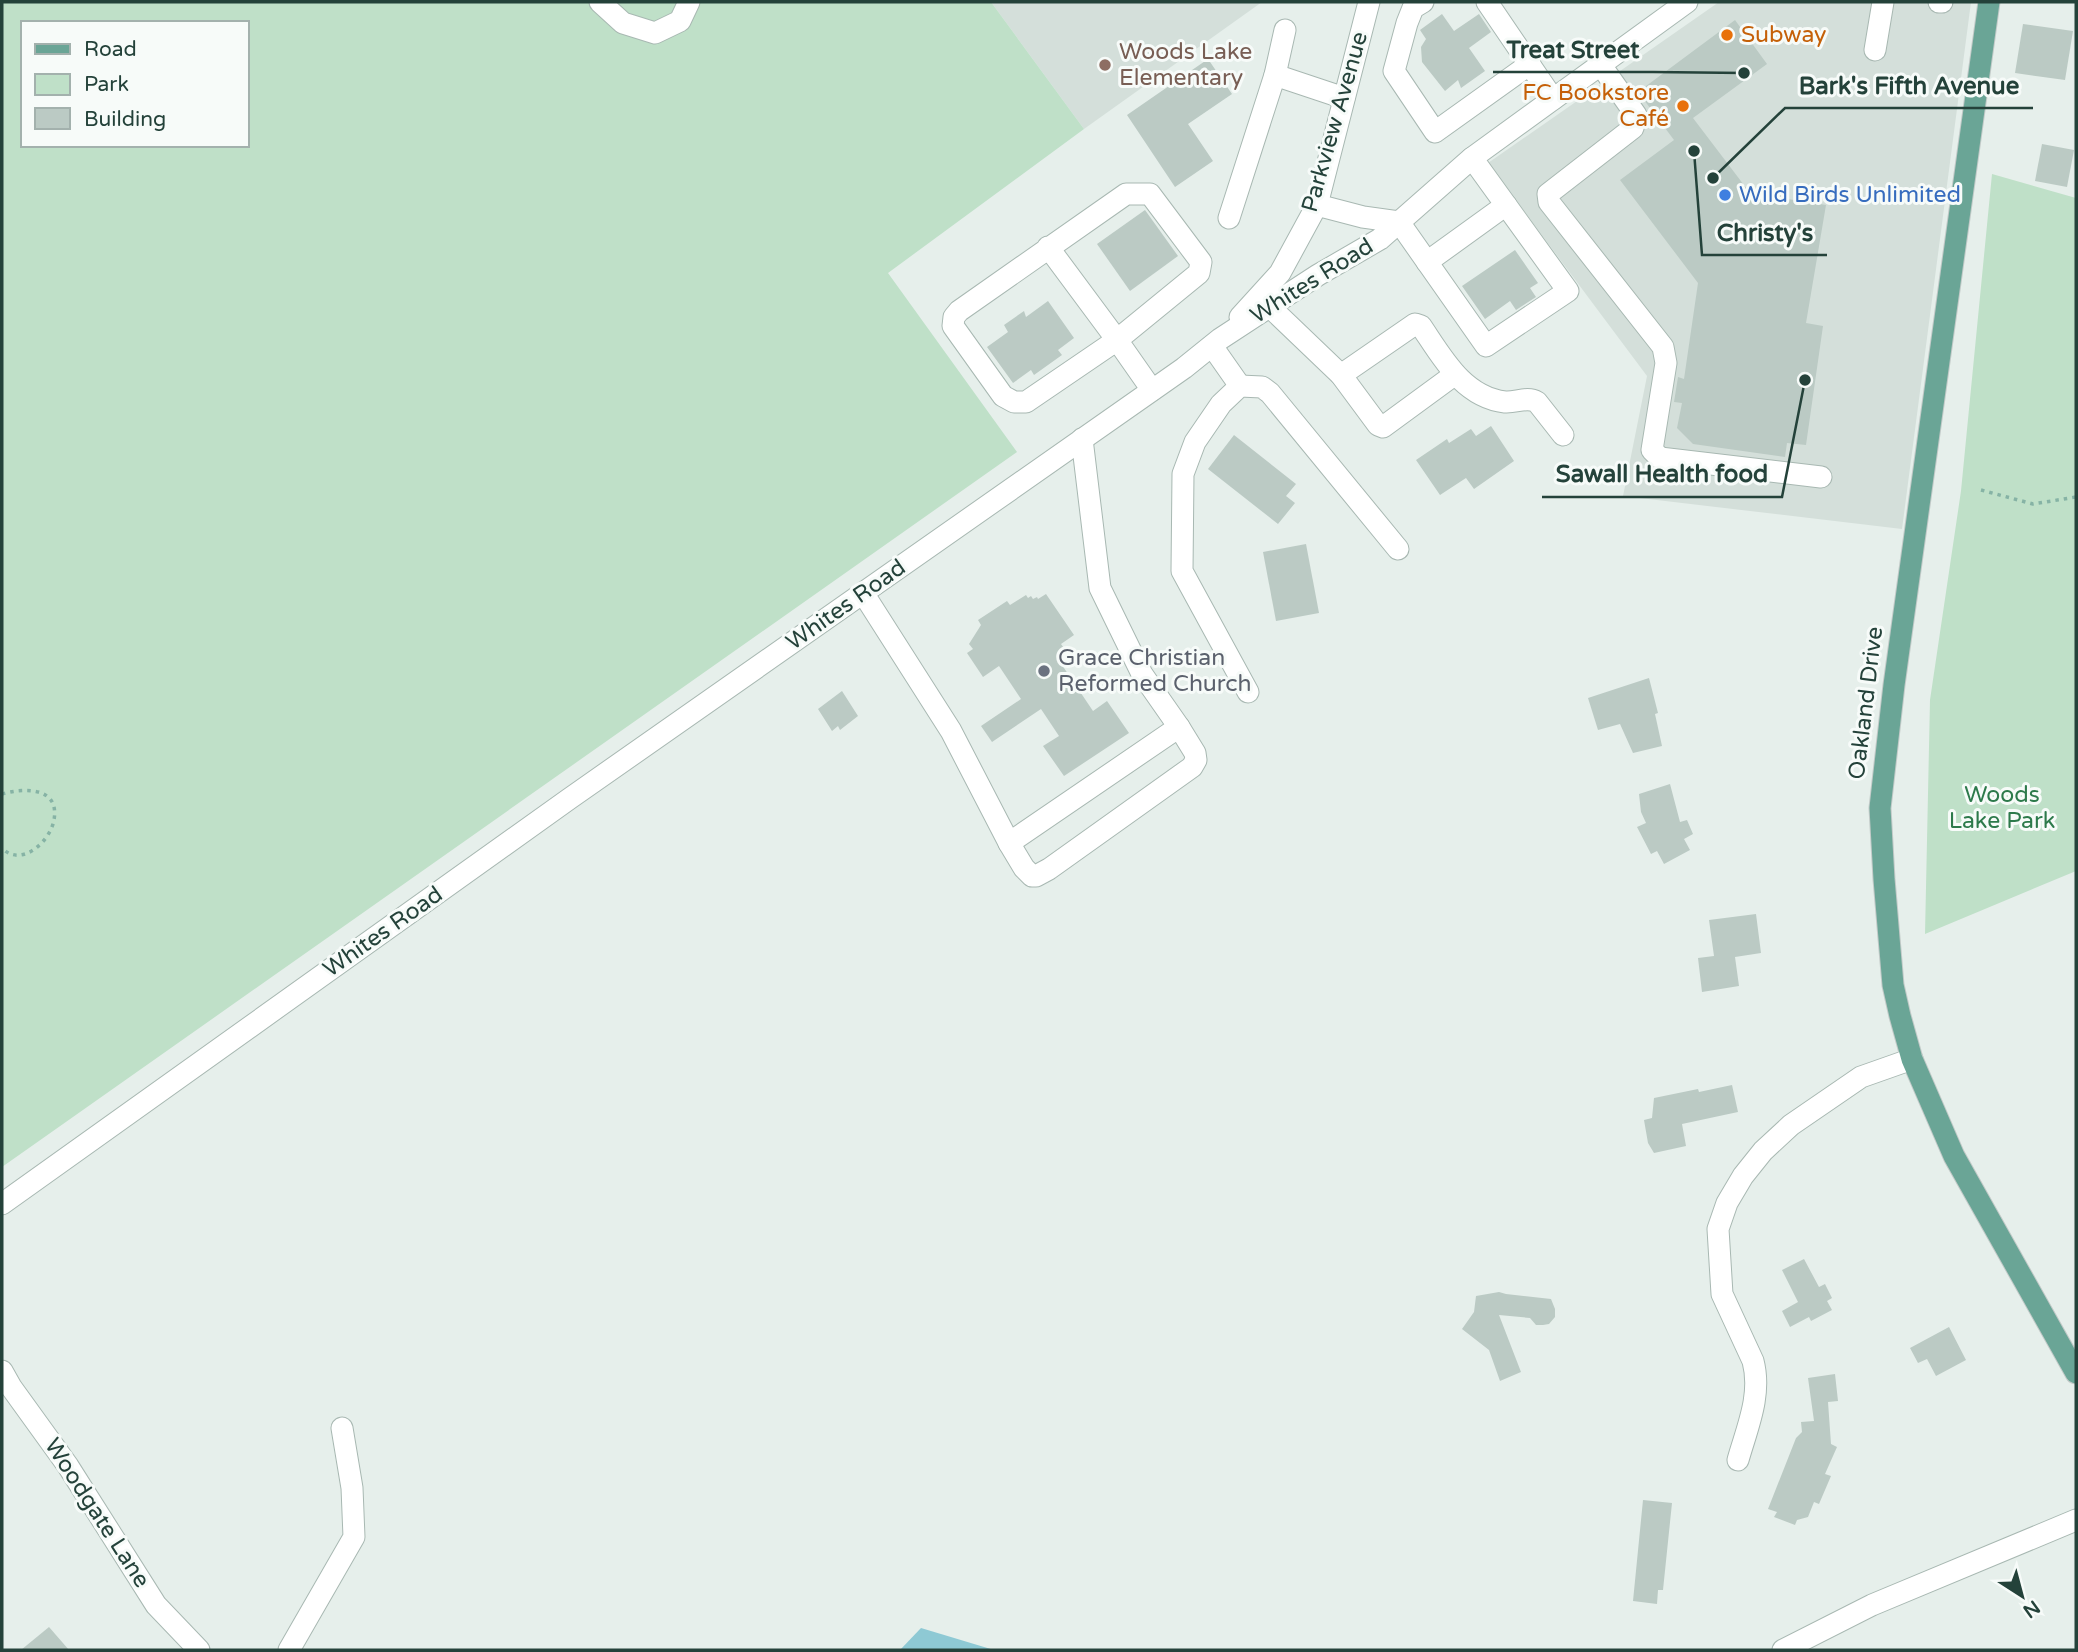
<svg xmlns="http://www.w3.org/2000/svg" width="2078" height="1652" viewBox="0 0 2078 1652" font-family="'Varela Round',sans-serif">
  <rect width="100%" height="100%" fill="#e6efeb"/>
  <g fill="#d4dfda">
    <polygon points="991,2 1262,2 1084,129"/>
    <polygon points="1719,2 1971,2 1902,529 1623,496 1647,376 1488,163"/>
  </g>
  <g fill="#bfe0c8" fill-rule="evenodd">
    <path d="M2,2H991L1084,129L888,273L1017,452L2,1167ZM23,23H247V145H23Z"/>
    <polygon points="1992,174 2076,198 2076,871 1925,934 1930,700 1961,491"/>
  </g>
  <polygon fill="#8ec9d4" points="921,1628 994,1650 900,1650"/>
  <g fill="#bbcac4">
    <polygon points="1442,14 1454,31 1479,14 1491,32 1469,48 1485,71 1461,88 1458,80 1445,91 1422,62 1421,47 1426,39 1420,30"/>
    <polygon points="1735,20 1767,64 1693,118 1750,193 1826,205 1806,323 1823,326 1806,445 1787,443 1785,457 1693,444 1677,428 1682,403 1674,402 1678,377 1684,379 1698,283 1620,180 1674,140 1638,92"/>
    <polygon points="2023,24 2073,31 2065,80 2015,73"/>
    <polygon points="1208,59 1232,94 1188,124 1213,161 1175,187 1127,115"/>
    <polygon points="2042,144 2074,150 2067,187 2035,181"/>
    <polygon points="1145,210 1178,256 1130,291 1097,244"/>
    <polygon points="1515,250 1538,283 1530,288 1536,297 1516,310 1510,301 1485,319 1462,286"/>
    <polygon points="1048,301 1074,338 1058,350 1062,355 1034,375 1031,370 1013,383 987,347 1008,332 1004,325 1024,311 1026,317"/>
    <polygon points="1491,426 1514,461 1474,489 1466,478 1440,495 1416,460 1447,439 1449,443 1471,429 1476,436"/>
    <polygon points="1234,435 1296,484 1286,496 1295,503 1278,524 1208,469"/>
    <polygon points="1306,544 1319,613 1276,621 1263,552"/>
    <polygon points="1046,594 1074,635 1061,644 1071,658 1062,665 1093,711 1107,701 1129,733 1064,776 1043,746 1059,736 1041,709 992,742 981,726 1021,699 999,666 983,677 967,653 973,649 969,644 981,625 978,620 1007,601 1010,605 1026,595 1028,598 1031,596 1033,599 1037,597 1038,599"/>
    <polygon points="1649,678 1658,713 1655,714 1662,746 1633,753 1620,724 1598,730 1588,698"/>
    <polygon points="842,691 858,716 840,730 838,726 832,731 818,709"/>
    <polygon points="1670,784 1680,822 1687,820 1693,834 1684,839 1690,850 1664,864 1657,851 1651,854 1637,827 1646,823 1641,812 1639,794"/>
    <polygon points="1756,914 1761,953 1735,957 1739,986 1702,992 1698,958 1714,956 1709,920"/>
    <polygon points="1732,1085 1738,1112 1682,1124 1686,1146 1654,1153 1648,1143 1644,1120 1652,1118 1654,1098 1698,1089 1699,1092"/>
    <polygon points="1804,1259 1819,1287 1825,1284 1832,1298 1827,1301 1832,1310 1811,1321 1809,1317 1790,1327 1782,1311 1798,1302 1782,1270"/>
    <polygon points="1499,1292 1506,1294 1551,1299 1555,1309 1555,1317 1549,1324 1543,1325 1536,1325 1530,1318 1499,1315 1521,1372 1500,1381 1489,1350 1462,1329 1474,1312 1476,1296"/>
    <polygon points="1949,1327 1966,1360 1936,1376 1927,1359 1918,1363 1910,1348"/>
    <polygon points="1835,1374 1838,1401 1828,1402 1831,1444 1837,1447 1825,1474 1831,1476 1819,1504 1814,1502 1808,1517 1797,1520 1795,1525 1774,1517 1777,1512 1768,1509 1796,1438 1802,1432 1801,1422 1814,1421 1808,1378"/>
    <polygon points="1643,1500 1672,1503 1663,1590 1658,1590 1657,1604 1633,1601"/>
    <polygon points="49,1627 69,1650 21,1650"/>
  </g>
  <g fill="none" stroke-linecap="round" stroke-linejoin="round">
    <defs>
      <g id="minor">
        <polyline points="600,2 623,23 655,33 680,21 689,2"/>
        <polyline points="1423,2 1413,8 1407,23 1394,71 1435,132 1530,64"/>
        <polyline points="1487,2 1553,99"/>
        <polyline points="1939,2 1942,2"/>
        <polyline points="1875,50 1883,2"/>
        <polyline points="1600,64 1636,115 1633,128 1548,194 1549,202 1663,347 1666,363 1652,450 1660,458 1821,477"/>
        <polyline points="1275,75 1285,30"/>
        <polyline points="1317,205 1363,217 1399,222 1486,346 1568,291 1472,158"/>
        <polyline points="1229,218 1275,75 1344,98"/>
        <polyline points="1048,247 1117,340 1199,273 1201,262 1150,194 1126,194 959,311 954,317 953,326 1003,396 1014,402 1026,402 1117,340 1152,390"/>
        <polyline points="1427,262 1506,205"/>
        <polyline points="1270,307 1341,375 1378,425 1383,427 1454,375"/>
        <polyline points="1240,317 1280,273 1317,205 1369,2"/>
        <polyline points="1212,346 1240,386"/>
        <path d="M1341,375L1415,324L1421,326C1442,357 1463,397 1505,402C1516,403 1527,396 1537,402L1563,435"/>
        <polyline points="863,593 951,731 1009,843 1024,868 1032,876 1036,876 1049,869 1192,767 1196,760 1195,753 1179,727 1142,674 1100,588 1082,439"/>
        <polyline points="1248,692 1182,571 1183,474 1195,442 1221,404 1240,386 1262,387 1270,393 1398,549"/>
        <polyline points="1009,843 1179,727"/>
        <polyline points="2,1204 569,799 1184,368 1220,339 1318,275 1380,239 1472,158 1687,2"/>
        <polyline points="2,1371 11,1387 68,1466 156,1605 199,1650"/>
        <path d="M1738,1460C1747,1428 1762,1395 1753,1361L1722,1294L1718,1229L1727,1203L1743,1176L1763,1151L1791,1125L1861,1077L1912,1059"/>
        <polyline points="289,1650 354,1537 352,1488 342,1428"/>
        <polyline points="1783,1650 1872,1605 2076,1520"/>
      </g>
      <polyline id="major" points="1989,2 1894,685 1880,808 1884,879 1893,985 1900,1016 1912,1059 1954,1156 2076,1373"/>
    </defs>
    <use href="#minor" stroke="#a8b8b2" stroke-width="23"/>
    <use href="#major" stroke="#c2cac8" stroke-width="23"/>
    <g stroke="#86b3a5" stroke-width="3.5" stroke-dasharray="3.5 5" stroke-linecap="butt">
      <polyline points="1981,490 2033,504 2076,497"/>
      <path d="M2,794C23,788 60,786 54,820C50,842 21,868 2,848"/>
    </g>
    <use href="#minor" stroke="#fff" stroke-width="21"/>
    <use href="#major" stroke="#6aa596" stroke-width="21"/>
  </g>
  <g fill="#e8710a" stroke="#f7fbf9" stroke-width="2.5">
    <circle cx="1727" cy="35" r="7"/>
    <circle cx="1683" cy="106" r="7"/>
  </g>
  <circle fill="#8d6e63" stroke="#f7fbf9" stroke-width="2.5" cx="1105" cy="65" r="7"/>
  <circle fill="#3f7fe0" stroke="#f7fbf9" stroke-width="2.5" cx="1725" cy="195" r="7"/>
  <circle fill="#6b7280" stroke="#f7fbf9" stroke-width="2.5" cx="1044" cy="671" r="7"/>
  <g text-anchor="middle" dominant-baseline="central" stroke-width="6" stroke-linejoin="round" paint-order="stroke">
    <g font-size="23" fill="#c56008" stroke="#f7fbf9" text-anchor="start">
      <text x="1741" y="35">Subway</text>
      <text x="1669" y="93" text-anchor="end">FC Bookstore<tspan x="1669" dy="26">Café</tspan></text>
    </g>
    <g font-size="23" fill="#785e54" stroke="#f7fbf9" text-anchor="start">
      <text x="1119" y="52">Woods Lake<tspan x="1119" dy="26">Elementary</tspan></text>
    </g>
    <g font-size="23" fill="#24423a" stroke="#f7fbf9">
      <text transform="translate(1335 122) rotate(-74)">Parkview Avenue</text>
      <text transform="translate(1312 281) rotate(-32)">Whites Road</text>
      <text transform="translate(846 605) rotate(-35)">Whites Road</text>
      <text transform="translate(1866 703) rotate(-83)">Oakland Drive</text>
      <text transform="translate(383 932) rotate(-35)">Whites Road</text>
      <text transform="translate(97 1513) rotate(57)">Woodgate Lane</text>
    </g>
    <g font-size="23" fill="#366cbe" stroke="#f7fbf9" text-anchor="start">
      <text x="1739" y="195">Wild Birds Unlimited</text>
    </g>
    <g font-size="23" fill="#5b616d" stroke="#f7fbf9" text-anchor="start">
      <text x="1058" y="658">Grace Christian<tspan x="1058" dy="26">Reformed Church</tspan></text>
    </g>
    <g font-size="23" fill="#2d7a4b" stroke="#f7fbf9">
      <text x="2002" y="795">Woods<tspan x="2002" dy="26">Lake Park</tspan></text>
    </g>
  </g>
  <path fill="none" stroke="#24423a" stroke-width="2.5" d="M1744 73L1653 72H1493M1713 178L1785 108H2033M1694 151L1702 255H1827M1805 380L1782 497H1542"/>
  <g fill="#24423a" stroke="#f7fbf9" stroke-width="2.5">
    <circle cx="1744" cy="73" r="7"/>
    <circle cx="1713" cy="178" r="7"/>
    <circle cx="1694" cy="151" r="7"/>
    <circle cx="1805" cy="380" r="7"/>
  </g>
  <g font-size="24" text-anchor="middle" font-weight="bold" fill="#24423a" stroke="#f7fbf9" stroke-width="6" stroke-linejoin="round" paint-order="stroke">
    <text x="1573" y="58">Treat Street</text>
    <text x="1909" y="94">Bark's Fifth Avenue</text>
    <text x="1765" y="241">Christy's</text>
    <text x="1662" y="482">Sawall Health food</text>
  </g>
  <rect width="2078" height="1652" fill="none" stroke="#24423a" stroke-width="7"/>
  <rect x="21" y="21" width="228" height="126" fill="#f7fbf9" stroke="#a3b1ad" stroke-width="2"/>
  <rect x="35" y="44" width="35" height="10" fill="#6aa596" stroke="#a3b1ad" stroke-width="2"/>
  <text x="84" y="56" font-size="21" fill="#24423a">Road</text>
  <rect x="35" y="74" width="35" height="21" fill="#bfe0c8" stroke="#a3b1ad" stroke-width="2"/>
  <text x="84" y="91" font-size="21" fill="#24423a">Park</text>
  <rect x="35" y="108" width="35" height="21" fill="#bbcac4" stroke="#a3b1ad" stroke-width="2"/>
  <text x="84" y="126" font-size="21" fill="#24423a">Building</text>
  <g transform="translate(2022 1596) rotate(144)" stroke="#f7fbf9" stroke-width="5" paint-order="stroke">
  <path d="M0-5L12 26L0 18L-12 26Z" fill="#24423a"/>
  <text y="-10" font-size="19" font-weight="bold" text-anchor="middle" fill="#24423a">N</text>
  </g>
</svg>
